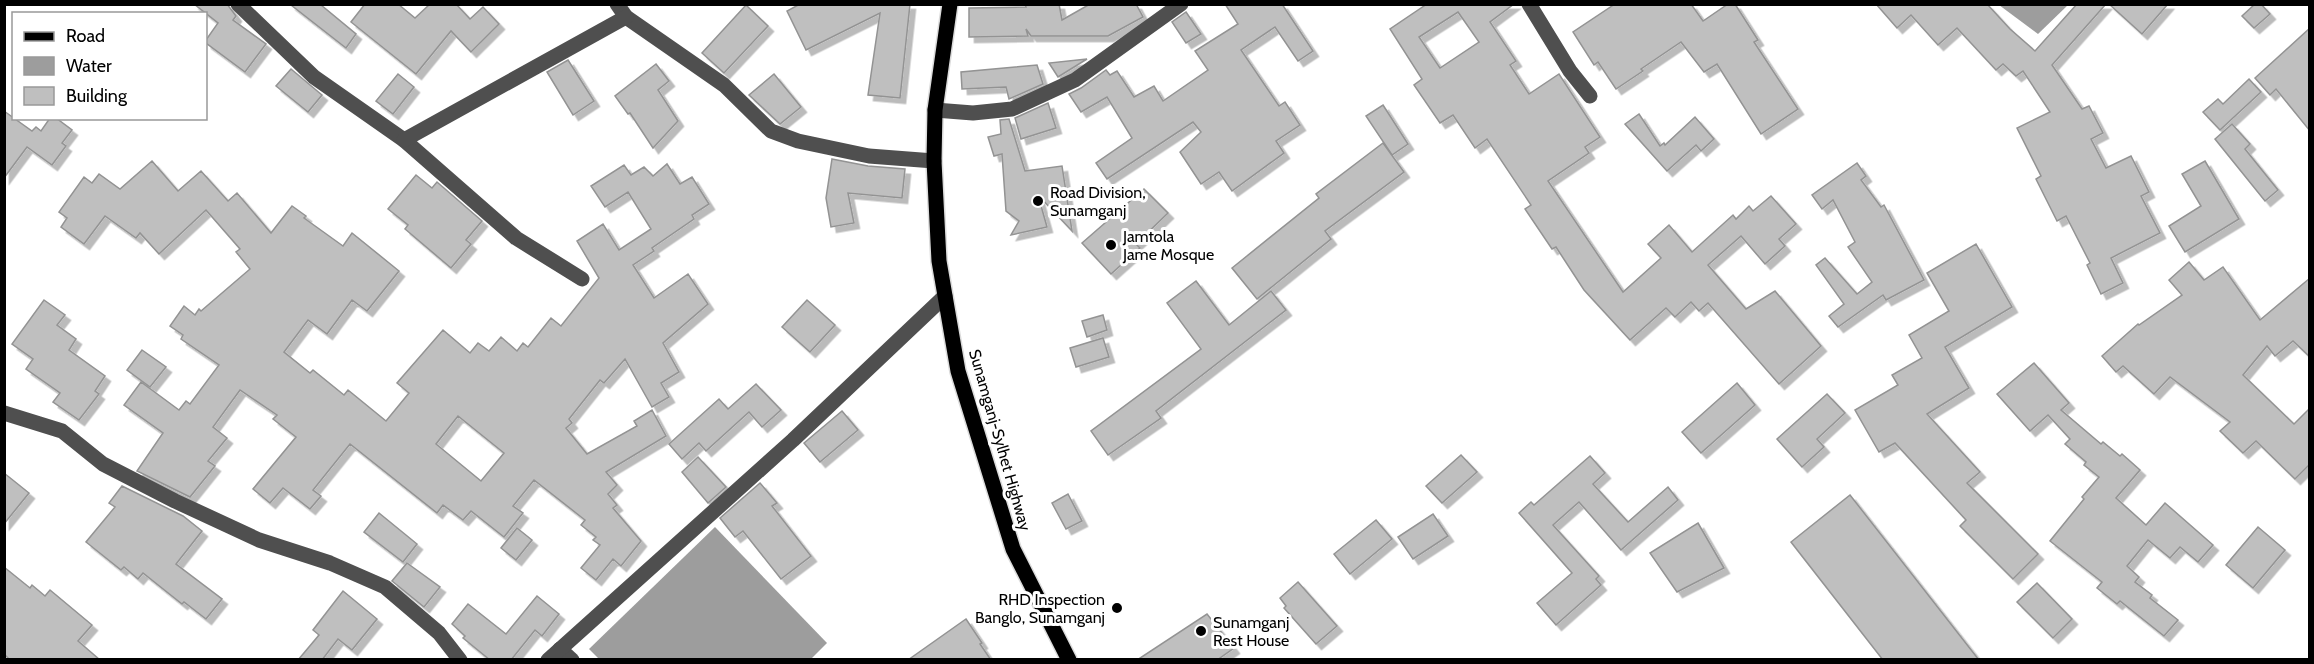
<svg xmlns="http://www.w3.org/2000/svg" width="2314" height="664" viewBox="0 0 2314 664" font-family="Cabin,sans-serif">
  <defs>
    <filter id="shadow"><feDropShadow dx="5.5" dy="5.5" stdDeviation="0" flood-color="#0004"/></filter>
  </defs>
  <rect width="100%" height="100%" fill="#fff"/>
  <g fill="#9d9d9d">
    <polygon points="1999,5 2068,5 2038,34"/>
    <polygon points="715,527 827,643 811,659 599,659 589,649"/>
  </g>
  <g fill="#bfbfbf" stroke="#939393" stroke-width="1.5" fill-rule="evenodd" filter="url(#shadow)">
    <polygon points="194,4 227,4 236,16 233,20 266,44 245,72 206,43 206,40 218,23"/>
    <polygon points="365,4 398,4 415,18 430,4 456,4 470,19 483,7 499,24 471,52 451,31 416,74 351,22"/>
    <polygon points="800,4 910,4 900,98 868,95 880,13 806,50 787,11"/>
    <polygon points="1025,4 1059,4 1062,20 1090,4 1136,4 1143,17 1108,36 1031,36 1026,29 1028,36 969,37 969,8 1026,7"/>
    <polygon points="1225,4 1282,4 1313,51 1298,61 1275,27 1241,50 1279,106 1285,102 1300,125 1276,141 1284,153 1232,191 1219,172 1201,184 1180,152 1201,132 1193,122 1107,179 1096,163 1132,138 1107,97 1081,112 1069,94 1081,88 1106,70 1110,75 1117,71 1134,97 1154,86 1163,101 1208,70 1195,51 1238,24"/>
    <path d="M1427,4H1514L1490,22L1516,61L1510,65L1529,94L1559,74L1600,137L1585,147L1589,153L1548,181L1623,292L1661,258L1648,244L1669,225L1692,252L1733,215L1736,219L1749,206L1753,211L1771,196L1796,224L1779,239L1785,246L1765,264L1741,236L1708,265L1746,309L1775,291L1821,346L1779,384L1708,303L1699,311L1691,302L1675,317L1666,308L1630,340L1584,290L1556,247L1552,249L1525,209L1531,205L1487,139L1475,148L1453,115L1440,123L1414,85L1422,79L1390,29ZM1458,12L1479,42L1440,68L1419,37Z"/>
    <polygon points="1615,4 1691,4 1703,21 1728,4 1735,4 1758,40 1754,42 1798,109 1761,134 1717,64 1704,72 1681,42 1641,69 1643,71 1616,89 1598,62 1594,65 1573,32"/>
    <polygon points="1876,4 1987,4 2010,29 2035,51 2077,4 2106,4 2052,65 2082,109 2089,106 2103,133 2091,139 2106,168 2131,156 2149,192 2141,196 2160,233 2111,258 2123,283 2101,294 2087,265 2090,263 2066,216 2057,221 2036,179 2041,176 2017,128 2050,112 2023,71 2016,76 2003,64 1996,70 1957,28 1938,45 1911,15 1897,28"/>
    <polygon points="2109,4 2168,4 2142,34"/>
    <polygon points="2255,4 2261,4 2270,14 2254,28 2242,16"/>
    <polygon points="291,5 321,5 356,34 346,48"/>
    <polygon points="746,5 768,26 724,73 702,53"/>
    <polygon points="1186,12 1201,34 1186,43 1172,22"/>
    <polygon points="2310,28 2310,131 2276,89 2270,95 2255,78"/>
    <polygon points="1087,59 1058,77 1049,63"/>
    <polygon points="568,60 594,101 573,115 547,72"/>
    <polygon points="656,64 669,81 658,90 678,121 653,148 630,113 628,114 615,96"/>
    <polygon points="1037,65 1043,84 1009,99 1006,87 962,89 961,72"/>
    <polygon points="291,69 322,95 308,112 276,86"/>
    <polygon points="398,74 414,87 393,114 376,101"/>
    <polygon points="774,74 801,107 780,124 749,95"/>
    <polygon points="2249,79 2261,92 2220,130 2203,112 2218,99 2223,104"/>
    <polygon points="1048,103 1056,128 1021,139 1015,118"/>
    <polygon points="1383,105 1408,144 1392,155 1366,116"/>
    <polygon points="4,111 32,131 36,127 41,131 50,118 56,118 72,130 62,143 66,146 52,165 27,147 4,178"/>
    <polygon points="1639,114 1660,146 1664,143 1665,145 1695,117 1714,139 1701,151 1696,145 1667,171 1625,124"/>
    <polygon points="1009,119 1025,171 1062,166 1072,231 1038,195 1047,227 1011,235 1019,221 1006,211 1002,154 994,156 988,137 1001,134 1000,120"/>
    <polygon points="2232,124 2250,144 2245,149 2278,190 2265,201 2215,139"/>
    <polygon points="1383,143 1404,172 1325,231 1331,239 1257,299 1232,268 1319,198 1316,194"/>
    <polygon points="832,159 868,166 905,169 902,198 848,193 854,223 831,227 826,198"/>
    <path d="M152,161L178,191L201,171L228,201L237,193L271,233L292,206L306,216L304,218L343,246L352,233L399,271L367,311L352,300L327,334L308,320L284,352L310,373L313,370L344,395L348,390L386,421L409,393L397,383L443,330L470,353L478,343L489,351L501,337L517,351L523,343L528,347L551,318L561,326L599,278L577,241L603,224L619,250L651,229L628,192L605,207L591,186L624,165L631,175L644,167L653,176L667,164L680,184L692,177L709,204L692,215L694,219L652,248L654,251L633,265L654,298L688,274L708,304L663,343L679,372L661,383L669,397L652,407L625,359L604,383L600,380L569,419L572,423L566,428L587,454L637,426L634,421L652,410L666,436L606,472L617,485L608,494L617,505L613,508L641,541L621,566L613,559L596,580L581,568L600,545L593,540L596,537L581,525L585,520L534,480L513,506L523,513L504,537L471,511L463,520L443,505L437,513L350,444L313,490L321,496L310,509L283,488L270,503L253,489L296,437L273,419L277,415L240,390L213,427L227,438L208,461L215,466L190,497L137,471L163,433L124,405L141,382L179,410L186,401L190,404L219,365L181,339L183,335L170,326L184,306L195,315L199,309L201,311L250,269L236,252L240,249L206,210L159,254L140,233L136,238L105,216L84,244L61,227L67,218L59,212L84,177L92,183L99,174L120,189ZM458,416L504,453L481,481L436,444Z"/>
    <polygon points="2205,161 2239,219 2185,252 2169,226 2201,206 2182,174"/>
    <polygon points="1857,163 1866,176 1861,180 1881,207 1884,205 1924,280 1886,300 1883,295 1838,327 1829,316 1844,304 1816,265 1825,258 1857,294 1872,282 1848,247 1855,242 1833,200 1822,209 1812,195"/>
    <polygon points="416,175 432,188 437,182 482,221 466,240 471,244 451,268 405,229 408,225 388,209"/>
    <polygon points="1144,189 1168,213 1136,244 1140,248 1111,274 1082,243"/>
    <polygon points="1976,244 2012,307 1945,347 1969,388 1927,414 1980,472 1967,483 2038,554 2013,579 1960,526 1966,520 1895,443 1879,452 1855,410 1898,385 1892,375 1922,358 1909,335 1949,311 1927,273"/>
    <polygon points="2189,262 2204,280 2223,267 2260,320 2310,278 2310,357 2293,341 2275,356 2267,346 2243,375 2294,424 2310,408 2310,464 2295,479 2256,441 2243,453 2220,431 2230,422 2170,377 2154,394 2123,366 2116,372 2102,356 2138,324 2139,325 2182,295 2169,280"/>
    <polygon points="1196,281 1229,325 1271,291 1286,310 1156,411 1161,418 1108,455 1091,431 1201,349 1167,303"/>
    <polygon points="44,300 65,315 57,325 76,339 69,350 105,376 95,391 99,394 79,420 53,402 60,393 26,369 33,359 12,344"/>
    <polygon points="807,300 835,325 810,352 782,327"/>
    <polygon points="1103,315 1107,330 1087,337 1082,321"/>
    <polygon points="1103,338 1109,357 1076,367 1070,348"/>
    <polygon points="142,350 166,367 150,387 127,370"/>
    <polygon points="2034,363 2069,403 2061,410 2101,444 2103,442 2120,456 2122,454 2140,470 2116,498 2146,525 2165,503 2213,545 2198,562 2180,547 2170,558 2148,540 2127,566 2139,577 2135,582 2152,595 2150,598 2178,620 2164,636 2120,601 2117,604 2097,588 2102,582 2050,541 2084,499 2082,497 2099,477 2084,465 2086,462 2065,444 2070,439 2048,415 2030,431 1997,394"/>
    <polygon points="1737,383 1755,405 1701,453 1682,432"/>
    <polygon points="756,384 781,410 762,427 749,412 706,451 699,443 682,459 669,444 719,399 728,409"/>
    <polygon points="1827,394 1845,413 1817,439 1824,447 1802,467 1777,439"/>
    <polygon points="842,411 858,430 820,462 804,443"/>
    <polygon points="1461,455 1477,472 1442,503 1426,486"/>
    <polygon points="1590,456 1605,473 1593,484 1628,522 1668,487 1678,500 1621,550 1579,502 1553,525 1599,576 1596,579 1601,585 1556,625 1537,603 1572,573 1519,513 1531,502 1534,505"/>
    <polygon points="698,457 726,487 708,503 682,472"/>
    <polygon points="4,473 29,493 4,524"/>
    <polygon points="760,483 777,503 772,506 811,556 781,579 743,531 735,537 720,518"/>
    <polygon points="122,486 183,516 202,531 176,564 222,599 206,619 184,602 182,604 143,573 138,579 124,567 121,570 86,542 115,507 109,503"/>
    <polygon points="1068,494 1082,521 1066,529 1052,503"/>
    <polygon points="1850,495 1979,660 1883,660 1791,542"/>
    <polygon points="379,513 417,544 403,562 364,532"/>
    <polygon points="1433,514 1448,536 1413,559 1398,537"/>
    <polygon points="1376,520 1392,539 1350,574 1334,554"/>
    <polygon points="1698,523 1724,568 1677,592 1650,553"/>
    <polygon points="2258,527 2285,550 2253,588 2226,565"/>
    <polygon points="517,528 532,540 516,560 501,548"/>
    <polygon points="407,563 440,587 424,607 392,581"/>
    <polygon points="4,567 30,588 32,585 45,596 50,590 92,625 78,641 100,660 10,660 4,654"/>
    <polygon points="1298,582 1337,626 1316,644 1284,608 1286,606 1280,598"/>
    <polygon points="2037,583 2072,619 2053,638 2017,602"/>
    <polygon points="343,591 377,619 352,650 338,639 322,660 298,660 319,635 313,630"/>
    <polygon points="537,596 559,614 542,636 535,630 511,660 490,660 463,638 465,636 452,624 468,604 506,634"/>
    <polygon points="1207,614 1234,648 1217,660 1137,660"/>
    <polygon points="966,619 982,643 980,644 991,660 908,660"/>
  </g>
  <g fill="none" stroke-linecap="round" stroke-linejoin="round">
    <defs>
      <polyline id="major" points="950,4 935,110 934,161 939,261 958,371 1013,549 1069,660"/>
    </defs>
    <use href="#major" stroke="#dbdbdb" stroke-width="18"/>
    <g stroke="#4f4f4f" stroke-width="15">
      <polyline points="238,4 314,77 404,140 516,238 582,279"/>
      <polyline points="617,4 626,17 724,85 771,131 798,141 869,156 934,161"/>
      <polyline points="1529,4 1570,71 1590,96"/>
      <polyline points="935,110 973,113 1012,109 1075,80 1181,4"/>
      <polyline points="404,140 626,17"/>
      <polyline points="4,413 62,431 103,464 175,501 259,540 330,563 385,587 439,633 460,660"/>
      <polyline points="560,649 572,660"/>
      <polyline points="548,660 793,440 945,296"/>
    </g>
    <use href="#major" stroke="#000" stroke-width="15"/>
  </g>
  <g fill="#000" stroke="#fff" stroke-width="2">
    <circle cx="1038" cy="201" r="6"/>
    <circle cx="1111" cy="245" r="6"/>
    <circle cx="1117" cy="608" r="6"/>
    <circle cx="1201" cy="631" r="6"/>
  </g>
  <g text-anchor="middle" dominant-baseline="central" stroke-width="6" stroke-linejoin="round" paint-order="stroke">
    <g font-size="16" fill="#000" stroke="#fff" text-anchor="start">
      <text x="1050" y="192">Road Division,<tspan x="1050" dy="18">Sunamganj</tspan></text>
      <text x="1123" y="236">Jamtola<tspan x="1123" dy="18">Jame Mosque</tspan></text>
      <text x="1105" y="599" text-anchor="end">RHD Inspection<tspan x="1105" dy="18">Banglo, Sunamganj</tspan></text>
      <text x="1213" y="622">Sunamganj<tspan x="1213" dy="18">Rest House</tspan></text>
    </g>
    <g font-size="16" fill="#000" stroke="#fff">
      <text transform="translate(1000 440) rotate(74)">Sunamganj-Sylhet Highway</text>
    </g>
  </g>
  <rect width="2314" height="664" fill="none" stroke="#000000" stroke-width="12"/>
  <rect x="12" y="12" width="195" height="108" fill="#ffffff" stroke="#999999" stroke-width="1.5"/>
  <rect x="24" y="32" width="30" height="9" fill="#000000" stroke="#999999" stroke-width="1.5"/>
  <text x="66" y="42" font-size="18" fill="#000000">Road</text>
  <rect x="24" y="57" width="30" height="18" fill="#9d9d9d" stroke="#999999" stroke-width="1.5"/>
  <text x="66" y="72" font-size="18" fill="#000000">Water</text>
  <rect x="24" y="87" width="30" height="18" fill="#bfbfbf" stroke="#999999" stroke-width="1.5"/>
  <text x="66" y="102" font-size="18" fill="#000000">Building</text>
</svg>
